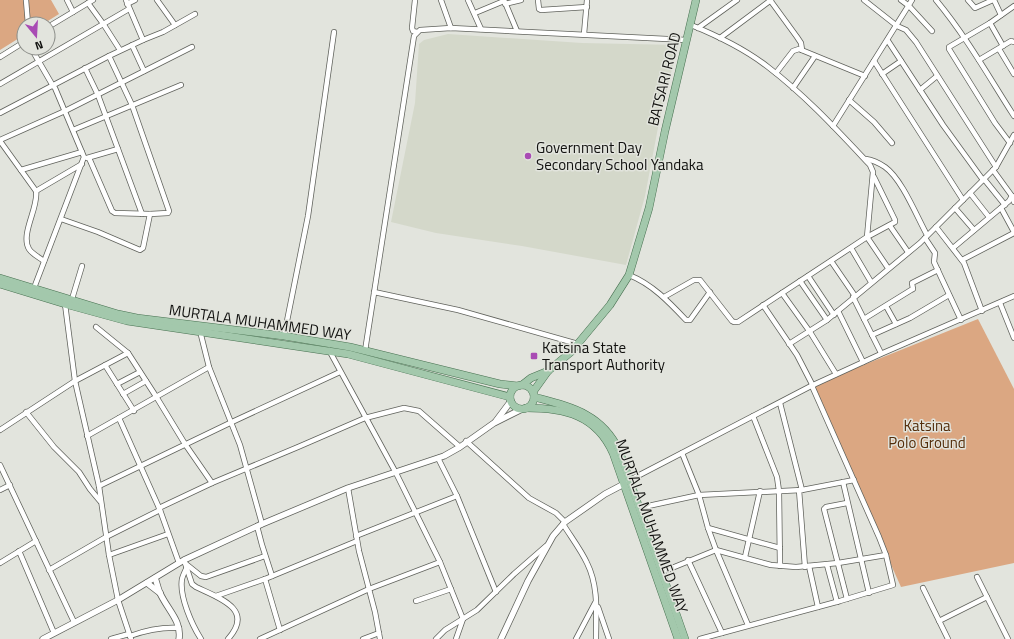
<svg xmlns="http://www.w3.org/2000/svg" width="1014" height="639" viewBox="0 0 1014 639" font-family="'Titillium Web',sans-serif">
  <rect width="100%" height="100%" fill="#e2e4dd"/>
  <polygon fill="#d4d8ca" points="448,34 582,43 678,45 660,117 645,196 626,265 522,246 436,233 391,222 415,103 419,44 424,40"/>
  <g fill="#dba782">
    <polygon points="0,0 51,0 59,14 43,24 24,24 24,35 0,50"/>
    <polygon points="978,319 1014,389 1014,563 901,587 811,386"/>
  </g>
  <g fill="none" stroke-linecap="round" stroke-linejoin="round">
    <defs>
      <g id="minor">
        <polyline points="26,0 28,24"/>
        <polyline points="67,0 73,12"/>
        <polyline points="126,0 143,40"/>
        <polyline points="157,0 175,25"/>
        <polyline points="415,0 412,28 413,31 417,32"/>
        <polyline points="441,0 451,28"/>
        <polyline points="468,0 481,29"/>
        <polyline points="504,0 517,31"/>
        <polyline points="538,0 539,9 541,10 587,7"/>
        <polyline points="770,0 797,37 801,43 802,50"/>
        <polyline points="864,0 897,26 906,30 916,42 996,167"/>
        <polyline points="901,0 909,6 932,31"/>
        <path d="M936,0C966,36 989,77 1014,116"/>
        <polyline points="968,0 975,8 993,0"/>
        <polyline points="994,0 1001,15"/>
        <polyline points="88,3 104,25 120,50"/>
        <polyline points="127,4 135,0"/>
        <polyline points="505,4 521,0"/>
        <polyline points="475,13 504,1"/>
        <polyline points="990,23 1003,46"/>
        <path d="M691,25C718,36 745,49 768,67C806,96 838,131 870,165L873,172L867,237L888,268"/>
        <polyline points="48,27 93,0"/>
        <polyline points="698,28 737,0"/>
        <polyline points="584,34 587,0"/>
        <polyline points="720,38 771,0"/>
        <polyline points="888,41 943,125 983,180"/>
        <polyline points="132,45 144,71"/>
        <polyline points="31,48 53,86 55,88 84,157 34,288"/>
        <polyline points="999,49 1014,74"/>
        <polyline points="0,57 24,42"/>
        <polyline points="979,60 1011,41 1014,42"/>
        <polyline points="874,61 963,200"/>
        <polyline points="85,68 98,95 142,214"/>
        <polyline points="776,73 793,51 799,49 865,76"/>
        <polyline points="882,74 901,61"/>
        <polyline points="0,84 129,9"/>
        <polyline points="793,88 815,56"/>
        <polyline points="920,90 937,76"/>
        <polyline points="849,100 874,122 892,143"/>
        <polyline points="0,113 109,56 143,40 163,32 195,14"/>
        <polyline points="833,126 912,0"/>
        <polyline points="73,130 181,85"/>
        <polyline points="0,140 65,111 192,47"/>
        <path d="M0,141L36,191C39,207 20,234 29,249C32,254 40,258 44,261"/>
        <polyline points="1010,143 995,123 949,49 949,47 990,23 1014,6"/>
        <polyline points="87,158 118,149"/>
        <polyline points="89,158 112,211 115,213 150,214 168,213 169,211 132,105 109,56"/>
        <path d="M866,159C873,160 879,163 885,167C902,179 917,217 927,235"/>
        <polyline points="21,170 82,152"/>
        <polyline points="993,170 1012,196 1014,202"/>
        <polyline points="984,179 1005,205"/>
        <polyline points="36,191 82,164"/>
        <polyline points="970,193 989,217"/>
        <polyline points="955,208 974,230"/>
        <polyline points="1001,208 1014,232"/>
        <polyline points="61,219 98,232 140,250 143,248 150,214"/>
        <polyline points="890,226 908,252"/>
        <polyline points="936,227 964,263 982,311"/>
        <polyline points="925,238 935,253 934,262 961,320"/>
        <polyline points="851,248 871,282"/>
        <polyline points="953,248 1009,201 1012,196"/>
        <polyline points="962,260 1014,233"/>
        <polyline points="831,261 855,296"/>
        <path d="M629,275C652,284 669,302 686,320H690L710,292"/>
        <polyline points="808,276 834,315"/>
        <polyline points="800,281 827,320"/>
        <polyline points="374,292 458,310 578,344"/>
        <polyline points="782,293 810,332 836,374"/>
        <polyline points="664,297 694,280 700,280 732,321 734,322 738,322 867,237 895,222 895,220 874,177"/>
        <polyline points="853,297 881,353"/>
        <polyline points="72,299 82,266"/>
        <polyline points="1000,303 1014,338"/>
        <polyline points="65,304 75,381 99,486 109,555 118,600 131,639"/>
        <polyline points="763,305 797,355 813,386"/>
        <polyline points="886,306 896,324"/>
        <polyline points="838,311 863,362"/>
        <polyline points="864,319 911,290 913,289 912,283 938,270"/>
        <polyline points="96,327 128,353 157,398 185,444 212,483"/>
        <polyline points="200,331 209,367 240,445 262,524"/>
        <polyline points="872,335 910,318 949,295"/>
        <polyline points="284,336 308,216 334,32"/>
        <polyline points="789,344 827,320 920,243 996,167 1014,135"/>
        <polyline points="329,350 396,473 440,562 463,619 456,639"/>
        <polyline points="365,351 414,36 420,30 451,28 687,40"/>
        <polyline points="105,365 134,411"/>
        <polyline points="117,384 140,372"/>
        <polyline points="123,394 146,381"/>
        <polyline points="780,403 802,490"/>
        <polyline points="26,412 54,447 79,472 90,489 100,501"/>
        <polyline points="753,416 777,477 779,491 780,566"/>
        <polyline points="119,418 160,510 179,563"/>
        <polyline points="0,430 75,381 128,353"/>
        <polyline points="87,436 209,367"/>
        <polyline points="466,441 529,498 556,513 565,522"/>
        <polyline points="682,453 699,495 708,528 716,550 748,625"/>
        <polyline points="438,458 457,496 496,592"/>
        <polyline points="0,465 74,622"/>
        <polyline points="628,481 811,386 883,353 1014,296"/>
        <polyline points="843,482 869,593"/>
        <polyline points="99,486 232,422 340,372"/>
        <polyline points="348,488 359,551 375,612 380,639"/>
        <polyline points="0,490 10,485"/>
        <polyline points="799,490 805,567"/>
        <polyline points="159,508 212,483 298,447 365,418 404,408 419,411 460,447"/>
        <polyline points="639,508 699,495 802,490 854,480"/>
        <path d="M563,524C571,537 581,550 587,563C599,587 596,614 596,639"/>
        <polyline points="257,526 262,545 272,576"/>
        <polyline points="708,528 780,548"/>
        <polyline points="356,536 457,496"/>
        <polyline points="19,551 54,633"/>
        <polyline points="109,555 168,534"/>
        <polyline points="745,557 760,491"/>
        <path d="M184,560L192,584L196,587C219,598 255,609 228,639"/>
        <polyline points="688,560 722,633"/>
        <polyline points="0,563 36,541"/>
        <polyline points="186,564 201,576 206,577 265,556"/>
        <polyline points="827,565 837,602"/>
        <polyline points="809,566 818,607"/>
        <path d="M187,567C185,571 183,575 182,579C179,596 192,625 201,639"/>
        <polyline points="49,570 106,537 160,510"/>
        <polyline points="662,572 716,550 771,565 796,567 838,563 886,555"/>
        <polyline points="977,577 1008,639"/>
        <polyline points="265,579 280,630"/>
        <polyline points="923,588 948,639"/>
        <polyline points="216,596 265,579 357,541"/>
        <polyline points="847,599 824,509 826,507 847,503"/>
        <polyline points="416,601 451,589"/>
        <polyline points="598,607 609,639"/>
        <polyline points="939,621 987,597"/>
        <path d="M130,636C147,630 162,627 179,628"/>
        <polyline points="111,639 129,634"/>
        <polyline points="260,639 369,589 440,562"/>
        <polyline points="363,639 379,633"/>
        <polyline points="436,639 445,630 477,610 514,574 546,546"/>
        <polyline points="576,639 595,603"/>
        <polyline points="700,639 840,601 893,585 886,555 879,537 812,386"/>
      </g>
      <g id="tertiary">
        <polyline points="496,421 511,401"/>
        <path d="M155,578C157,583 158,589 160,593C167,609 182,621 179,639"/>
        <polyline points="147,583 160,593"/>
        <polyline points="43,639 118,600 184,560 262,524 348,488 444,456 460,447 494,423 522,409"/>
        <polyline points="501,639 528,581 553,536 565,522 605,494 624,484"/>
      </g>
      <g id="primary">
        <polyline points="0,278 118,314 137,318 284,336 350,347 500,384 518,386"/>
        <polyline points="0,284 65,304 127,321 348,354 510,397"/>
        <polyline points="522,385 531,378 548,371"/>
        <circle cx="522" cy="397" r="12"/>
        <polyline points="533,392 548,371 571,352 610,305 629,275 649,208 665,131 696,0"/>
        <path d="M534,397C571,407 601,413 619,450L685,639"/>
        <path d="M526,408C565,408 596,415 613,453L678,639"/>
      </g>
    </defs>
    <use href="#minor" stroke="#60625c" stroke-width="6"/>
    <use href="#tertiary" stroke="#60625c" stroke-width="7"/>
    <use href="#primary" stroke="#487151" stroke-width="8"/>
    <use href="#minor" stroke="#fff" stroke-width="4.5"/>
    <use href="#tertiary" stroke="#fff" stroke-width="5.5"/>
    <use href="#primary" stroke="#a3c8ac" stroke-width="7"/>
  </g>
  <g fill="#a94bb4" stroke="#e2e4dd" stroke-width="1.5">
    <circle cx="528" cy="156" r="4"/>
    <rect x="530" y="352" width="8" height="8" rx="2"/>
  </g>
  <g text-anchor="middle" dominant-baseline="central" stroke-width="3" stroke-linejoin="round" paint-order="stroke">
    <g font-size="15" fill="#11110f" stroke="#e2e4dd">
      <text transform="translate(664 79) rotate(-76)">BATSARI ROAD</text>
      <text transform="translate(260 322) rotate(8)">MURTALA MUHAMMED WAY</text>
      <text transform="translate(652 526) rotate(70)">MURTALA MUHAMMED WAY</text>
    </g>
    <g font-size="15" fill="#11110f" stroke="#e2e4dd" text-anchor="start">
      <text x="536" y="147">Government Day<tspan x="536" dy="17">Secondary School Yandaka</tspan></text>
      <text x="542" y="347">Katsina State<tspan x="542" dy="17">Transport Authority</tspan></text>
    </g>
    <g font-size="15" fill="#542d0a" stroke="#e2e4dd">
      <text x="927" y="425">Katsina<tspan x="927" dy="17">Polo Ground</tspan></text>
    </g>
  </g>
  <g transform="translate(36 36) rotate(162)"><circle r="19" fill="#e2e4dd" stroke="#8e908b"/>
  <path d="M0-3L7 15L0 10L-7 15Z" fill="#a94bb4"/>
  <text y="-6" font-size="11" font-weight="bold" text-anchor="middle" fill="#11110f">N</text>
  </g>
</svg>
